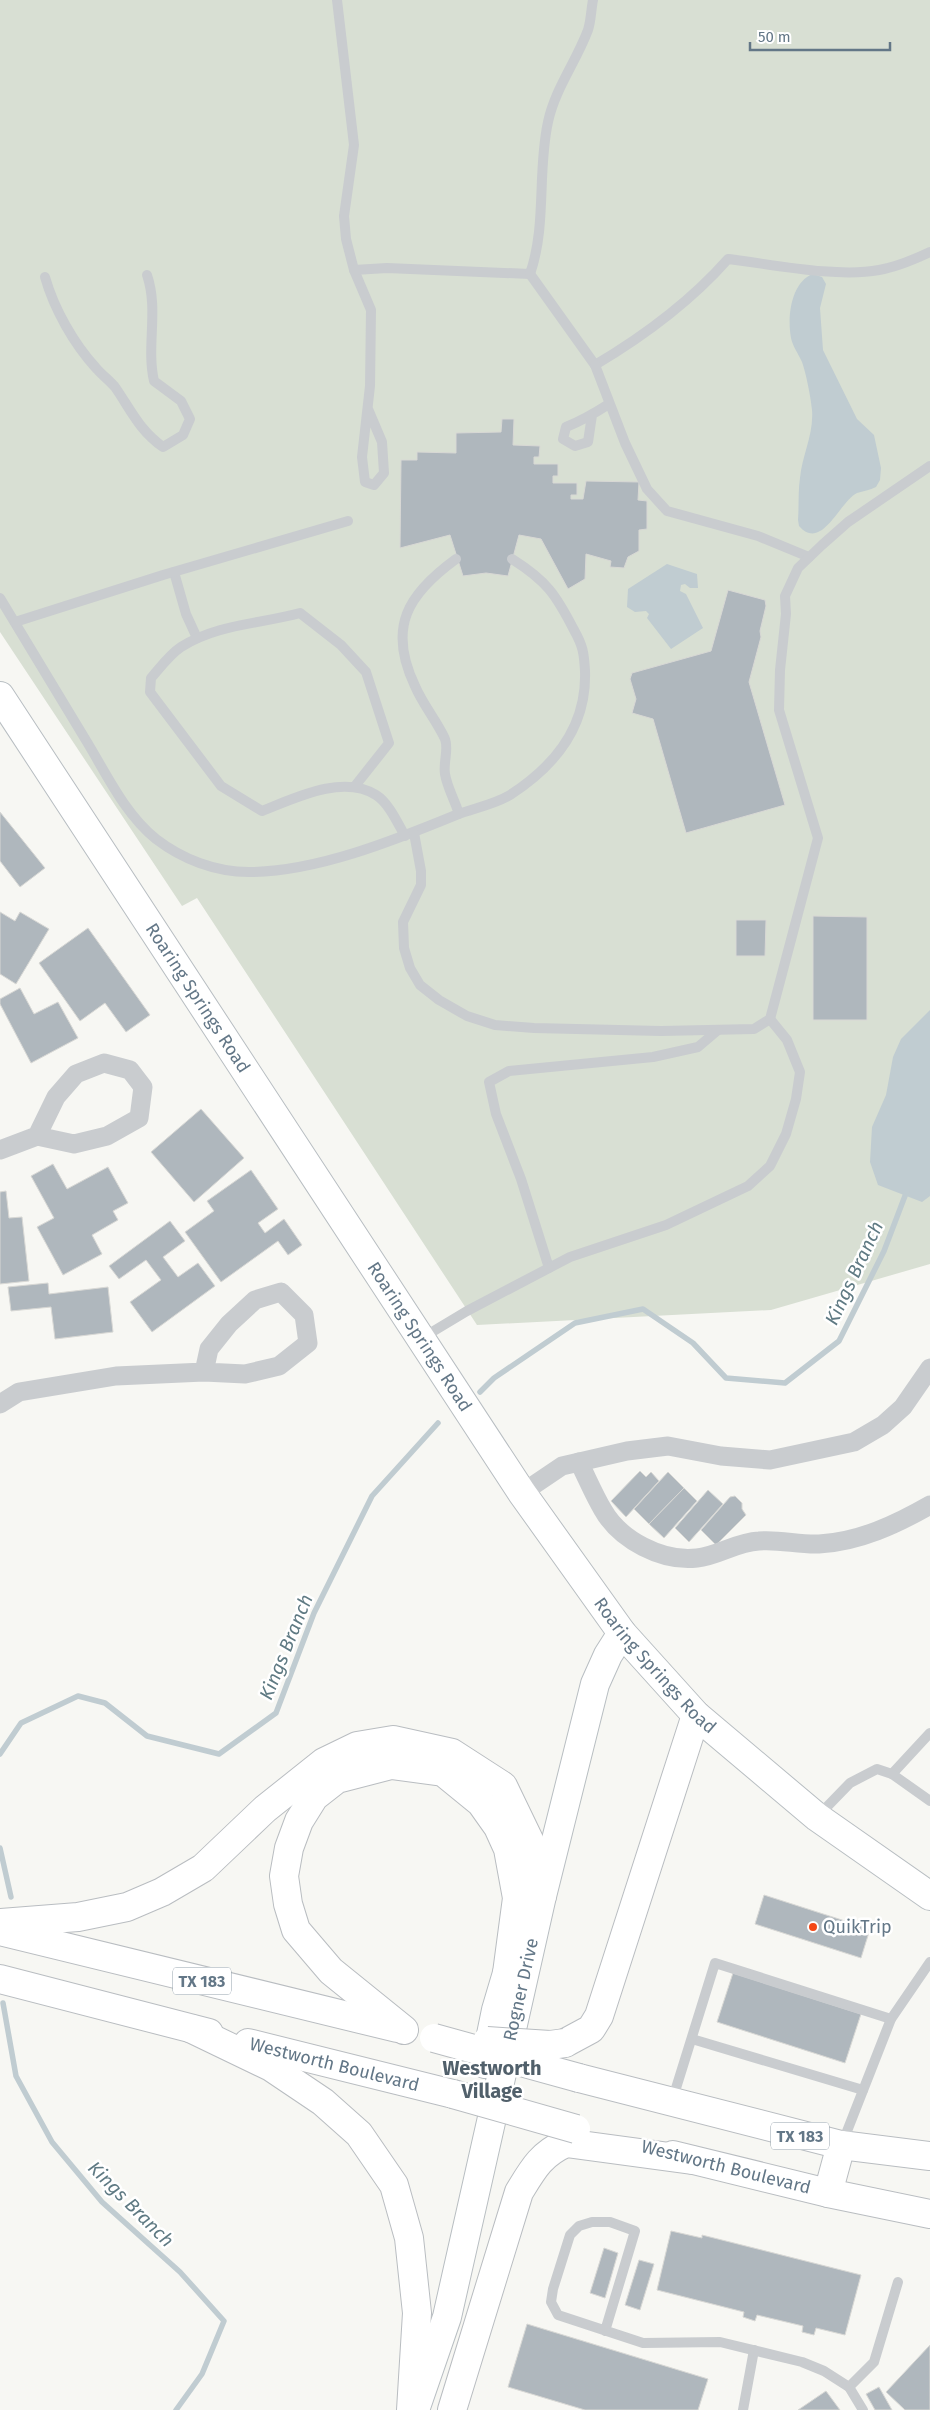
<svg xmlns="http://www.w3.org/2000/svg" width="930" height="2410" viewBox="0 0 930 2410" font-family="'Fira Sans',sans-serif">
  <rect width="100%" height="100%" fill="#f7f7f3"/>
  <polygon fill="#d8dfd3" points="0,0 930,0 930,1264 771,1310 477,1325 197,898 182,906 0,632"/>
  <g fill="#c0ccd1">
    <path d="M813,274L822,277L826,284L820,308L823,350L857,419L874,435L881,468L880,480L876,487C870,490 863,491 857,493C839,502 822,552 799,526L798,520C799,506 798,491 800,478C802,455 814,434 812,410C811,398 806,373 802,362C798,353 793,347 791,338C787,317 791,282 813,274Z"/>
    <polygon points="667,564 697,574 698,588 690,588 685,584 681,585 680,591 686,594 703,628 671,649 647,618 649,614 646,611 635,612 627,607 628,589"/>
    <polygon points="930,1010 930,1196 922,1202 878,1185 870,1162 872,1127 886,1095 893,1057 901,1039"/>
  </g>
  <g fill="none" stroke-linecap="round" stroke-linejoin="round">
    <g stroke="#c0ccd1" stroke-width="5.5">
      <polyline points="480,1392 494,1378 575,1323 643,1309 693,1343 726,1378 785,1383 839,1341 884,1251 908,1188"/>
      <polyline points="0,1754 21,1723 78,1696 105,1703 147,1736 219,1754 276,1713 314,1613 372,1496 438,1423"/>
      <polyline points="0,1848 11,1897"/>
      <polyline points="3,2003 16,2076 52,2142 102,2202 180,2272 224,2321 202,2374 176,2410"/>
    </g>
  </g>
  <g fill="#afb7bd" stroke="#d8d8d5">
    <polygon points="502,419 514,419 513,445 540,446 539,457 534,457 534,464 558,464 558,476 553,476 553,483 577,483 577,495 571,495 571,499 583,499 586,481 639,482 638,500 647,501 647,529 639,530 639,551 628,557 624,568 610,567 611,561 586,554 585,579 568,589 541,539 519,535 508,576 486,573 463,576 450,535 400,548 401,460 417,460 417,452 456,453 456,433 501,432"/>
    <polygon points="728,590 765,600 766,606 760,631 761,637 749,682 785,805 686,833 653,719 632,713 636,699 630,679 632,673 711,651"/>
    <polygon points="0,812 45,868 20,887 0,861"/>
    <polygon points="0,912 15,921 20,912 49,929 16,984 0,974"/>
    <polygon points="813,916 867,917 867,1020 813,1020"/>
    <polygon points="736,920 766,920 765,956 736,956"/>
    <polygon points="88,928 150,1015 126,1032 105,1003 80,1021 39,963"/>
    <polygon points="20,988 34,1014 58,1002 78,1038 31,1063 0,1004 0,999"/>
    <polygon points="201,1109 244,1158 194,1202 151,1152"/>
    <polygon points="53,1164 67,1189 108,1167 128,1203 113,1211 118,1220 92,1235 102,1254 63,1275 37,1227 54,1218 31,1176"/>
    <polygon points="251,1170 278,1209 258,1223 265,1233 284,1219 302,1245 288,1255 278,1241 221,1282 185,1232 214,1211 207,1201"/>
    <polygon points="6,1191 9,1218 22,1217 29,1281 0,1284 0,1192"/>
    <polygon points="170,1221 185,1241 163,1257 178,1277 198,1263 215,1286 152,1332 130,1302 161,1280 146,1260 119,1279 109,1266"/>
    <polygon points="48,1283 49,1294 108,1287 113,1332 55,1339 51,1307 11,1311 8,1287"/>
    <polygon points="640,1471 646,1477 651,1472 659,1481 626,1517 611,1501"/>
    <polygon points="668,1472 684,1488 649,1524 634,1509"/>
    <polygon points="684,1488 697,1501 664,1538 649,1524"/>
    <polygon points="708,1490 723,1504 689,1542 675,1528"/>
    <polygon points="735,1496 742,1503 742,1509 746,1515 716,1545 701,1530 730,1497"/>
    <polygon points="764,1895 870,1929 861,1958 755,1924"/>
    <polygon points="733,1973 861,2014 845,2063 717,2022"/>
    <polygon points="671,2231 702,2238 702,2235 861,2275 845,2335 816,2328 814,2335 802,2332 803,2326 757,2315 755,2321 743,2317 744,2312 657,2290"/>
    <polygon points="604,2248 618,2253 605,2298 590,2293"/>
    <polygon points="639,2260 654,2264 640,2310 625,2305"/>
    <polygon points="527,2324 708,2379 698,2410 585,2410 508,2387"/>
    <polygon points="930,2345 930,2410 905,2410 886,2392"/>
    <polygon points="879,2387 892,2410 875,2410 866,2394"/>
    <polygon points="826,2391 840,2410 798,2410"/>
  </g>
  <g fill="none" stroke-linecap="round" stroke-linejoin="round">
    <defs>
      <g id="secondary">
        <path id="s1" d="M0,696L522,1493L622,1633L696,1715L817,1817L930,1896"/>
        <polyline points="485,2064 496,2010 507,1973"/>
        <path id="s2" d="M415,2410L447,2317L542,1896L595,1684L608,1655L622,1633"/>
      </g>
      <g id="primary">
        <polyline points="0,1923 78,1917 127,1907 162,1892 203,1868 265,1809 324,1762 357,1746 393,1740 452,1753 503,1786 530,1842 542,1896"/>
        <polyline points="0,1931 397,2028"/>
        <polyline points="0,1979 209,2033"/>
        <polyline points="192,2029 271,2067 323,2102 359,2134 394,2185 409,2238 417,2313 411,2410"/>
        <polyline points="404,2030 331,1971 296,1930 288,1904 284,1876 289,1848 299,1821 314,1797 337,1779 391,1765 443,1772 481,1803 498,1827 508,1849 517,1898 507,1973"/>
        <path id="s3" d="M248,2043L453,2094"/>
        <polyline points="565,2043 591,2029 599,2016 696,1715"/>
        <polyline points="579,2078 841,2145 930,2156"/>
        <polyline points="673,2155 828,2193 930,2214"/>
        <polyline points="828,2193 841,2145"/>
        <path d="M452,2410L519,2192C533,2169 541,2154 566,2143L692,2160"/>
      </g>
    </defs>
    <use href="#secondary" stroke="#b8bec2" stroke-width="30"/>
    <use href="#primary" stroke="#b9bdc1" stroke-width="30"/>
    <g stroke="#c9cccf" stroke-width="10">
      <polyline points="337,0 354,145 344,216 346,239 354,270 371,310 370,386 362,457 365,482 374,485 384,473 382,442 368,409"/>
      <path d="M354,270L387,268L530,274C547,225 537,172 548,122C555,89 576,62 588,30C591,21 591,10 593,0"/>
      <path d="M530,274L595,365C644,336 690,302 728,259C771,264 837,278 879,270C897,267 913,260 930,252"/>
      <path d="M45,277C54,309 74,344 96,368C102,375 109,380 115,387C131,410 139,430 163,447L183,435L190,419L181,401L154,381C146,346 159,310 147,275"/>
      <polyline points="595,365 625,443 647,489 667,511 758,536 809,557"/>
      <path d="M592,415L588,442L575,446L563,439L566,427C581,421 595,413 609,404"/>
      <path d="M456,559C408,594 387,627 415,686C423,705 437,721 445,739C449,749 443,763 445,774C447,787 455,801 459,814"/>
      <polyline points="174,572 186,614 197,638"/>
      <path d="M0,598C29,646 58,694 87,742C107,775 125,814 156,839C182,859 215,872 249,872C316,872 395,840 456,815C474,808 493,805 510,795C555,766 587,726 585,671C584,653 583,646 574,630C556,595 547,581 512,559"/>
      <polyline points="15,622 163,575 348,521"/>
      <path d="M355,786L389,743L366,672L341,645L300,613C260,624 217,624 181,647C169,655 160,668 151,678L150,692L221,786L262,811C295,798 343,774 376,795C389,803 398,824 405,836"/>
      <polyline points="414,833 421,871 421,885 403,922 404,948 410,968 420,985 439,1000 467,1016 495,1025 534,1028 661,1031 754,1029 770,1019 818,838 779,710 780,670 786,614 785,596 798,568 822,545 848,522 930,466"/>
      <polyline points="549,1268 521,1179 496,1114 489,1082 509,1071 653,1057 698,1047 718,1030"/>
      <polyline points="422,1338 467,1311 570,1257 666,1225 748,1186 770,1166 786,1134 796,1099 800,1072 787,1040 770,1019"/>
      <polyline points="892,1774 930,1733"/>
      <polyline points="818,1816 850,1783 877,1769 892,1774 930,1801"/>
      <polyline points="692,2039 863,2090"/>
      <polyline points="672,2101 715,1963 891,2019"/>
      <polyline points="842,2144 891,2019 930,1962"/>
      <polyline points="605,2331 635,2231 610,2222 592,2222 579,2226 570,2235 553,2289 551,2302 558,2315 643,2343 720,2342 802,2362 824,2371 849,2387 863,2410"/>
      <polyline points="849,2387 874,2362 898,2282"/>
      <polyline points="743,2410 754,2350"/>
    </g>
    <g stroke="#c9cccf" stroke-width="19">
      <polyline points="0,1150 37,1136 74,1144 107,1136 139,1118 143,1087 130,1070 104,1063 76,1074 56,1097 37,1136"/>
      <polyline points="0,1404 19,1392 116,1376 204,1372 245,1374 279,1366 308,1343 304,1315 281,1292 255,1300 229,1324 209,1349 204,1372"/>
      <path d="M579,1462C587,1478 594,1495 603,1510C620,1540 662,1562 697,1558C718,1556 736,1542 759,1541C779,1539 799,1545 819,1544C859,1542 897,1524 930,1505"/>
      <polyline points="522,1493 562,1466 627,1451 668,1446 721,1456 770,1460 854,1442 883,1425 903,1407 930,1368"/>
    </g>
    <use href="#secondary" stroke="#fff" stroke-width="28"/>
    <use href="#primary" stroke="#fff" stroke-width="28"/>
    <defs>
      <g id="primary-bridge">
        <polyline points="434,2038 579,2078"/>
        <polyline points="487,2041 550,2045 565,2043"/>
        <polyline points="453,2094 576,2129"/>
      </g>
    </defs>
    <use href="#primary-bridge" stroke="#b9bdc1" stroke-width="30" stroke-linecap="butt"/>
    <use href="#primary-bridge" stroke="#fff" stroke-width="28"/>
  </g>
  <circle fill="#f44716" stroke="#fff" stroke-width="2" cx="813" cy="1927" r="5"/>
  <g text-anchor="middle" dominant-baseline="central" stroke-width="5" stroke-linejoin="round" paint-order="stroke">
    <g fill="#fff" stroke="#92a0ab" stroke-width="1">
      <rect x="173" y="1967.5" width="58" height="27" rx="4"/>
      <rect x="771" y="2122.5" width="58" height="27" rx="4"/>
    </g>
    <g font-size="16" font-weight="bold" fill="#637787">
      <text x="202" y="1981">TX 183</text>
      <text x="800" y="2136">TX 183</text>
    </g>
    <g font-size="18" fill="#637787" stroke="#fff">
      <text stroke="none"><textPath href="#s1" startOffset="361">Roaring Springs Road</textPath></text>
      <text stroke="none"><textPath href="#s1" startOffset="766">Roaring Springs Road</textPath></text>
      <text stroke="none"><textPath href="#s1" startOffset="1171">Roaring Springs Road</textPath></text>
      <text stroke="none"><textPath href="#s2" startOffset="434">Rogner Drive</textPath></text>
      <text stroke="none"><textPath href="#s3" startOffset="89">Westworth Boulevard</textPath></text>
      <text transform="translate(726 2167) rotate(14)">Westworth Boulevard</text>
    </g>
    <g font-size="18" fill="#637787" stroke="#fff" text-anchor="start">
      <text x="823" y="1927">QuikTrip</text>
    </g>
    <g font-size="19" font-style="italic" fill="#5f7a83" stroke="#fff">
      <text transform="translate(854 1273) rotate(-65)">Kings Branch</text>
      <text transform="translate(286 1647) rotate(-68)">Kings Branch</text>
      <text transform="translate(131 2204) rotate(45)">Kings Branch</text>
    </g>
    <g font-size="20" font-weight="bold" fill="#51606b" stroke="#fff">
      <text x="492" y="2068">Westworth<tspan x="492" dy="23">Village</tspan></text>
    </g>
  </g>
  <path d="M750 42v8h140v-8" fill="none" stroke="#637787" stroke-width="2.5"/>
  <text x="758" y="42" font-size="15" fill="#637787" stroke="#ffffff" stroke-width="4" paint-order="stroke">50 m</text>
</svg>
